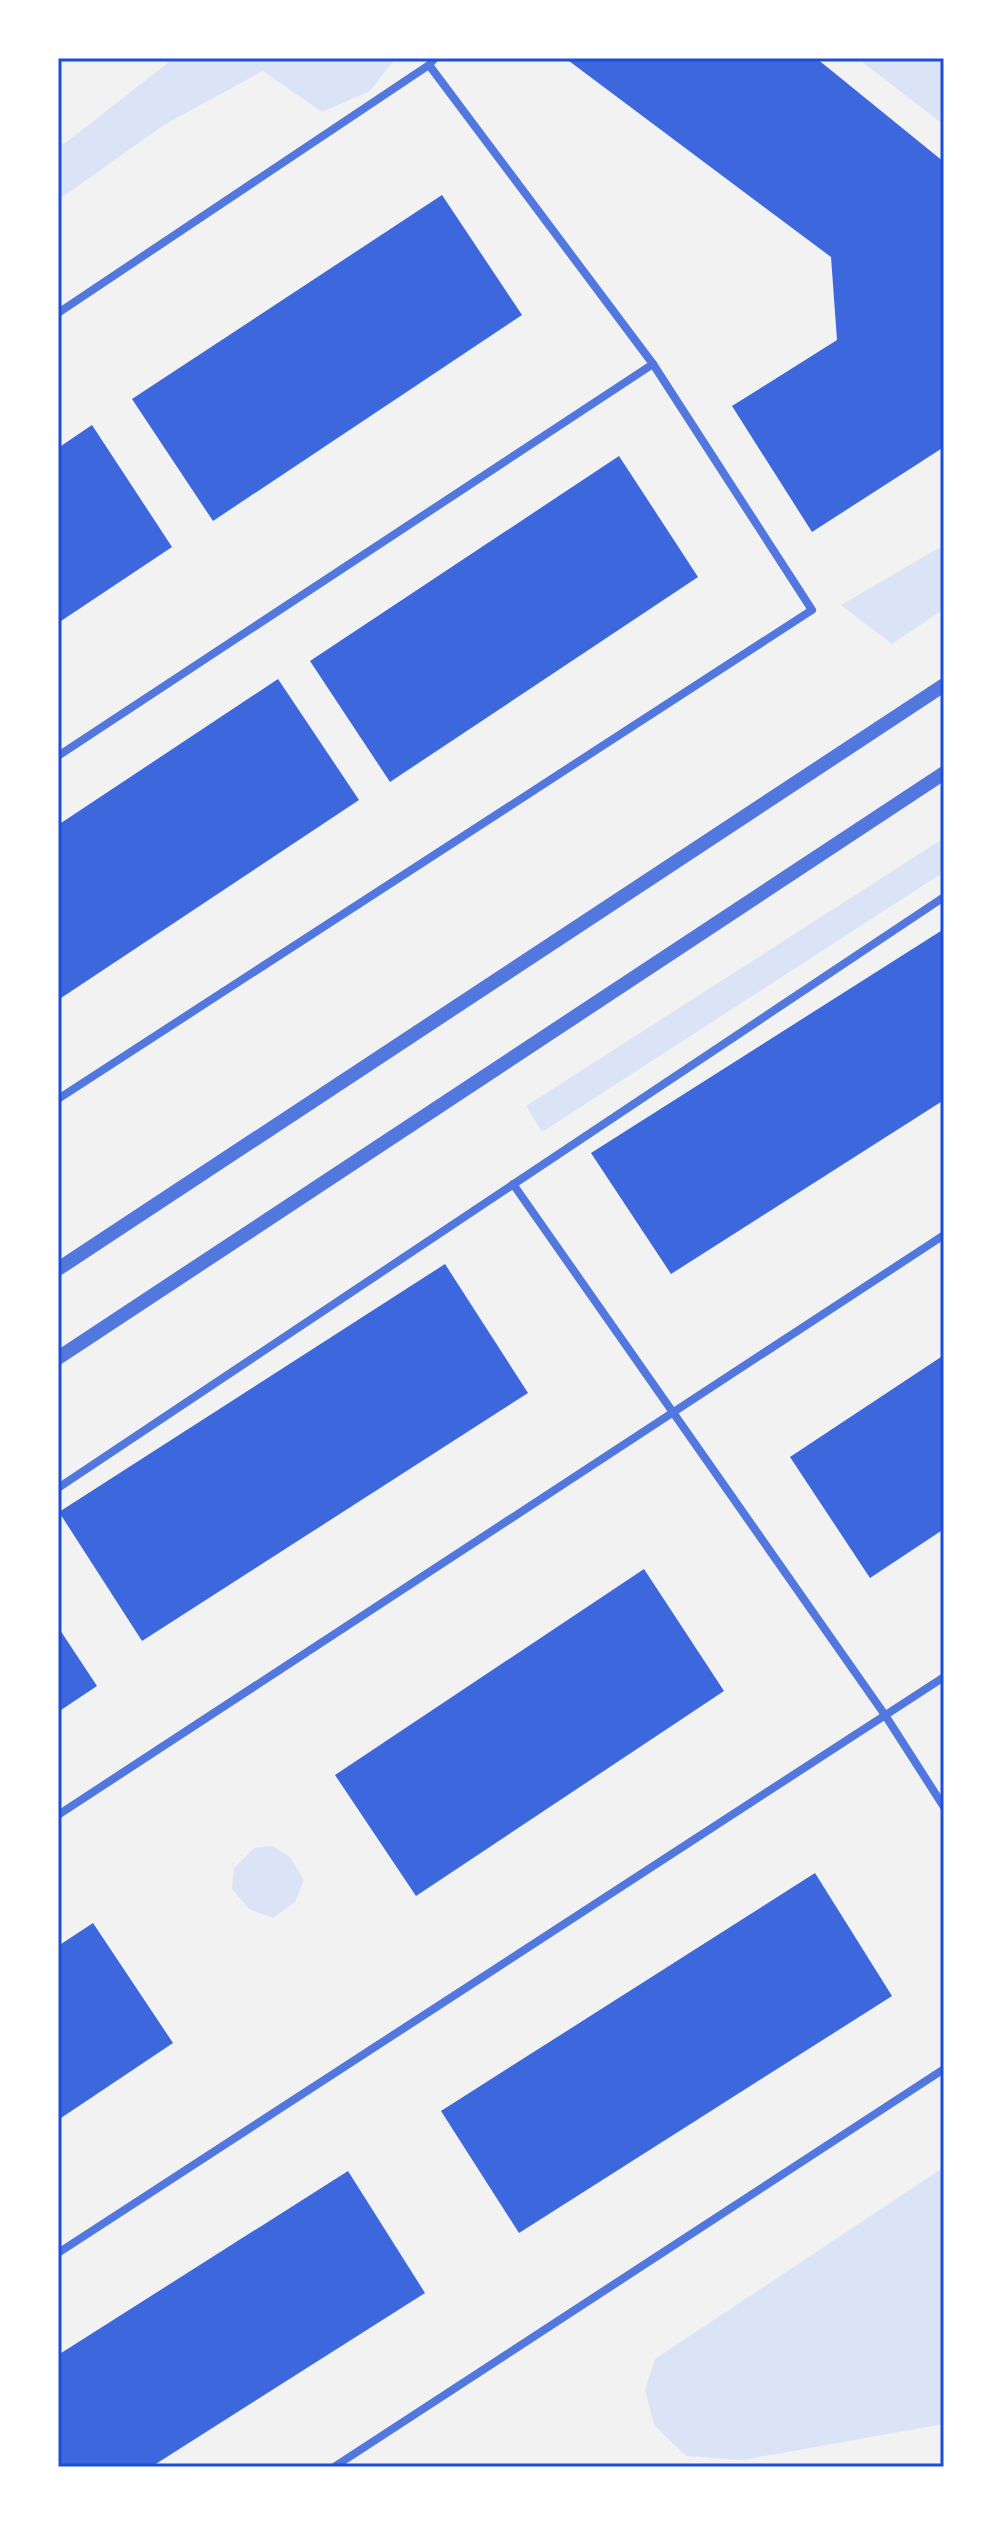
<svg xmlns="http://www.w3.org/2000/svg" width="1002" height="2525" viewBox="0 0 1002 2525" font-family="'Golos Text',sans-serif">
  <rect width="100%" height="100%" fill="#f2f2f2"/>
  <g fill="#dbe4f7">
    <polygon points="174,58 396,58 370,91 322,112 263,71 164,125 58,200 58,139 64,144"/>
    <polygon points="857,58 944,58 944,125"/>
    <polygon points="944,545 944,609 892,644 841,605"/>
    <polygon points="944,838 944,872 542,1132 526,1106"/>
    <polygon points="272,1846 290,1857 304,1880 295,1902 273,1918 249,1909 232,1889 234,1868 254,1848"/>
    <polygon points="944,2167 944,2424 742,2460 686,2456 654,2425 645,2390 655,2359"/>
  </g>
  <g fill="#3d67dc">
    <polygon points="565,58 816,58 944,162 944,447 812,532 732,406 837,340 831,257"/>
    <polygon points="442,195 522,315 213,521 132,399"/>
    <polygon points="92,425 172,547 58,623 58,448"/>
    <polygon points="619,456 698,577 390,782 310,661"/>
    <polygon points="278,679 359,800 58,1000 58,825"/>
    <polygon points="944,929 944,1100 671,1274 591,1153"/>
    <polygon points="445,1264 528,1393 142,1641 59,1512"/>
    <polygon points="944,1355 944,1529 870,1578 790,1457"/>
    <polygon points="644,1569 724,1691 416,1896 335,1775"/>
    <polygon points="58,1627 97,1686 58,1712"/>
    <polygon points="815,1873 892,1996 519,2233 441,2111"/>
    <polygon points="93,1923 173,2043 58,2120 58,1946"/>
    <polygon points="348,2171 425,2293 151,2467 58,2467 58,2355"/>
  </g>
  <g fill="none" stroke-linecap="round" stroke-linejoin="round">
    <g stroke="#5277de" stroke-width="8">
      <polyline points="58,313 429,65 435,58"/>
      <polyline points="58,756 653,364 429,65"/>
      <polyline points="58,1099 812,610 653,364"/>
      <polyline points="513,1184 885,1715 944,1807"/>
      <polyline points="58,1488 944,897"/>
      <polyline points="58,1815 944,1235"/>
      <polyline points="58,2253 944,1677"/>
      <polyline points="334,2467 944,2069"/>
    </g>
    <g stroke="#5277de" stroke-width="14">
      <polyline points="58,1269 944,685"/>
      <polyline points="58,1358 944,773"/>
    </g>
  </g>
  <rect width="1002" height="2525" fill="none" stroke="#ffffff" stroke-width="120"/>
  <rect x="60" y="60" width="882" height="2405" fill="none" stroke="#1d4ed8" stroke-width="3"/>
</svg>
